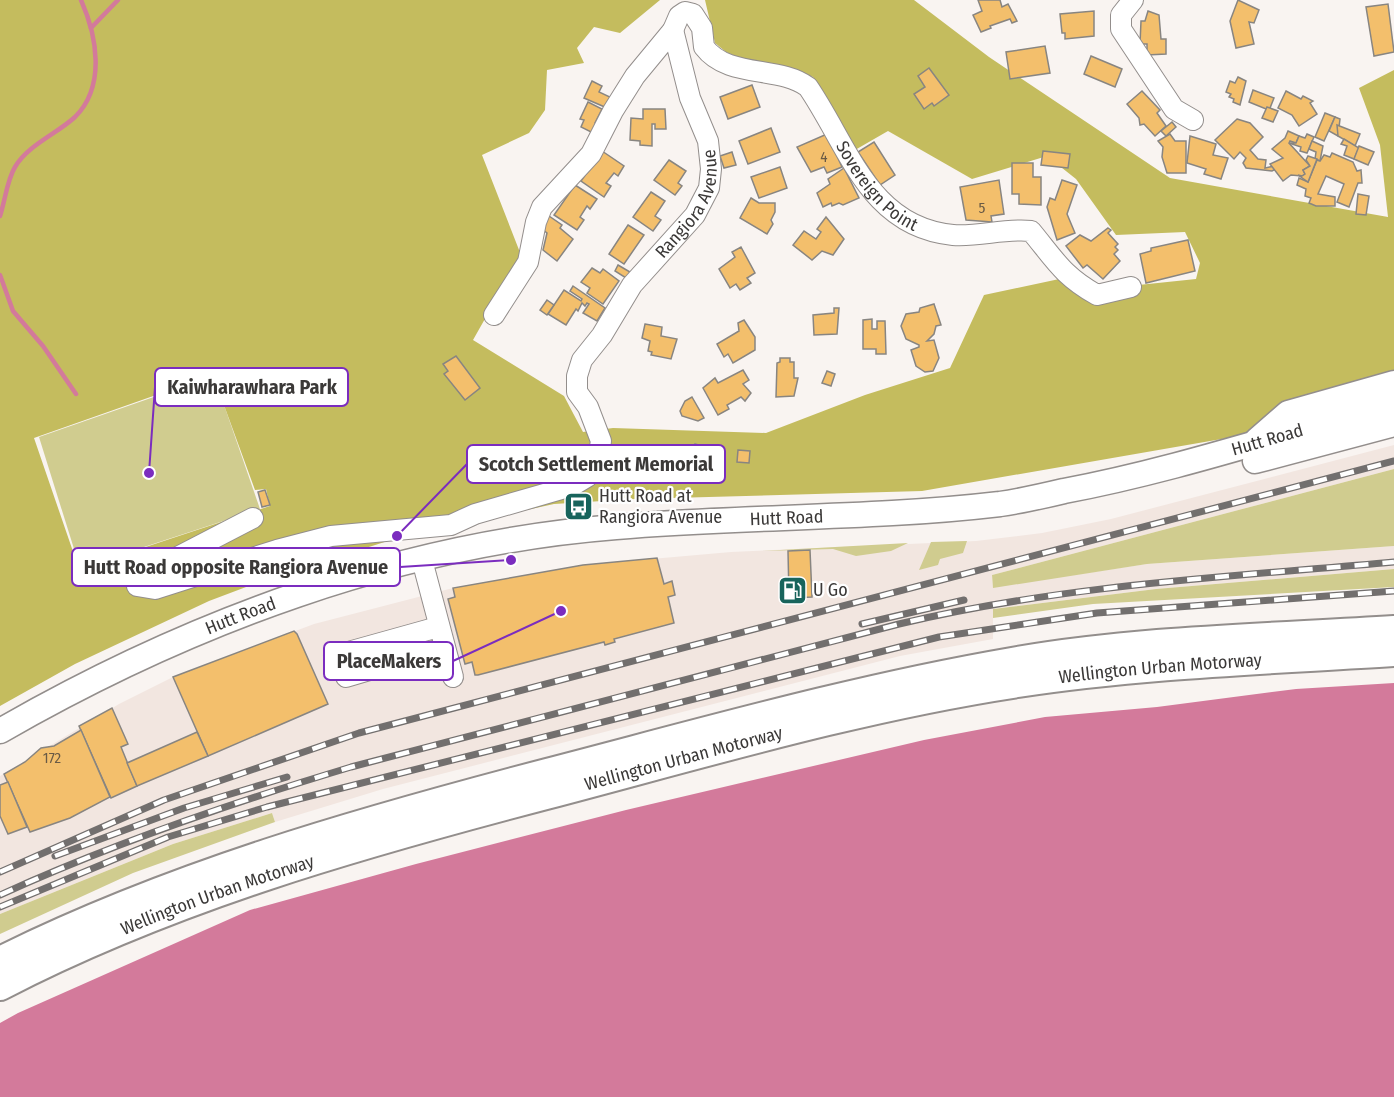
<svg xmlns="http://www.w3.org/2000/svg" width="1394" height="1097" viewBox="0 0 1394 1097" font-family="'Fira Sans Condensed',sans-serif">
  <rect width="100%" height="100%" fill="#f9f4f1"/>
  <polygon fill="#f2e6e0" points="1394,445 1394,469 992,575 993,587 1147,564 1394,546 1394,569 1156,589 993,609 993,639 900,656 383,789 275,822 272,813 173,844 0,914 0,776 119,704 175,676 314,624 453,588 583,565 731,552 976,541 1042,533 1111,519"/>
  <g fill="#d0cc8f">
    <polygon points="214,376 260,509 80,568 39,437"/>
    <polygon points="1394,469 1394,546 1147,564 993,588 992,575"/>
    <polygon points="967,541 963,553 940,559 938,565 919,570 931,542"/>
    <polygon points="908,543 891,551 856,556 833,549 760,551"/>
    <polygon points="1394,569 1394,587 1093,604 993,618 993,609 1156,589"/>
    <polygon points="272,813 275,822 133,873 0,934 0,914 173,844"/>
  </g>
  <path fill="#c4bc5e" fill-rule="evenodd" d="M0,0H660L620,33L594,27L577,48L584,63L547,70L545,110L529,133L482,155L521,255L473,340L564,396L583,432L613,428L766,433L865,395L950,368L984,295L1064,278L1095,296L1129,286L1196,279L1200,263L1185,232L1116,235L1076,179L1047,156L972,179L888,131L855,150L813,77L795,69L740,58L726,52L715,43L705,0H914L989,57L1170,178L1388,217L1380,145L1359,88L1394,70V400L1308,424L922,491L635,499L554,504L394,539L259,582L209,601L75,664L0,706ZM213,375L255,490L266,489L270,506L79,569L34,438Z"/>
  <polygon fill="#d37a9b" points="1394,683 1394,1097 0,1097 0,1023 18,1013 250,910 416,864 626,810 924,740 1045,717 1157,707 1296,689"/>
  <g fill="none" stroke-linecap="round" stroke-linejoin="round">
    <g stroke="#d37a9b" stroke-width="4.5">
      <polyline points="91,28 118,0"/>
      <path d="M0,216C5,201 7,180 15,167C28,145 58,133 75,117C106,86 97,36 81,0"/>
      <polyline points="0,275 13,311 43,346 76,394"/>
    </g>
  </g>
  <g fill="#f3bf6c" stroke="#888581" stroke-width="1.5">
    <polygon points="978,0 1000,0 1002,7 1008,4 1017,21 1012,23 1010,19 990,26 991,28 981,32 973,15 982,11"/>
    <polygon points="1238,0 1259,10 1254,23 1249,22 1254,44 1236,48 1230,21"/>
    <polygon points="1388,4 1394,52 1374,56 1366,7"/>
    <polygon points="1094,11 1094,36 1065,39 1065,33 1062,33 1060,14"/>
    <polygon points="1148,11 1159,15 1161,39 1166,39 1166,54 1147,55 1147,44 1140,44 1141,21 1145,21"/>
    <polygon points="1045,46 1050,73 1010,79 1006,52"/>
    <polygon points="1091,56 1122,69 1115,87 1084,74"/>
    <polygon points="929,68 949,95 934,106 932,103 924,109 914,94 925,87 918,76"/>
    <polygon points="1238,77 1246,81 1240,105 1233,102 1234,99 1229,97 1231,94 1226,92 1230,81 1235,83"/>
    <polygon points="592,81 602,86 599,92 612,98 607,108 584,98"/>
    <polygon points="752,85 760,107 728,119 720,97"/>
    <polygon points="1253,90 1274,98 1270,108 1266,109 1249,102"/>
    <polygon points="1142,91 1160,110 1157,113 1166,126 1155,136 1144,124 1140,125 1139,118 1127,104"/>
    <polygon points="1286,91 1301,99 1303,96 1313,101 1310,103 1317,114 1299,126 1292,115 1278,108"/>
    <polygon points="588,102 602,109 595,123 601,126 597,135 581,127 584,120 580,119"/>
    <polygon points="1267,107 1278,111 1273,122 1262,118"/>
    <polygon points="643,109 665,109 666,129 655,129 655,124 652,124 652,146 640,145 640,141 630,140 631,118 643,119"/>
    <polygon points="1325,113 1335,117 1324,141 1315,137"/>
    <polygon points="1335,117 1340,119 1338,136 1329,131"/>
    <polygon points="1237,119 1250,123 1263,137 1250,150 1258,159 1266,160 1265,168 1274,166 1276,169 1272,171 1246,168 1243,163 1246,158 1240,152 1234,159 1215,140"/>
    <polygon points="1172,122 1176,127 1166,136 1161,131"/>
    <polygon points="1337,125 1360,134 1355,146 1338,136"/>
    <polygon points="771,128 780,152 748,164 739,141"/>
    <polygon points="1288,131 1299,136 1296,143 1290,141 1289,143 1310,166 1303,170 1305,174 1302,176 1291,175 1283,181 1270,164 1283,158 1272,149 1285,138"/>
    <polygon points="827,134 842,167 827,173 824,167 811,172 797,147"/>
    <polygon points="1170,134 1175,141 1186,141 1186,173 1167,173 1162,157 1163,147 1158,141"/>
    <polygon points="1307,134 1314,137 1307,153 1300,151 1301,147 1289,143 1296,143 1299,136 1305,138"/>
    <polygon points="1190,136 1216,144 1213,155 1228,158 1221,179 1204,174 1206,169 1187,163"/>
    <polygon points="1344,139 1359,148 1354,159 1344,155 1347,146 1341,144"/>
    <polygon points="1312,141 1323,146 1320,161 1315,159 1316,152 1309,149"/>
    <polygon points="874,142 895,175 880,185 858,152"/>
    <polygon points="1359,146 1374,152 1368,165 1354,159"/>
    <polygon points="602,151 624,166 618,176 614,173 606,183 611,186 604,197 581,181"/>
    <polygon points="1043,151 1070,154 1068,168 1041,165"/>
    <polygon points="732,152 736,165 724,168 720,156"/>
    <polygon points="1332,153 1353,162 1357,171 1361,170 1362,183 1358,183 1349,207 1337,202 1344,184 1326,176 1318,194 1335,197 1335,206 1316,206 1309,203 1311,198 1305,196 1306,189 1297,185 1299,178 1308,182 1317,160 1320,161 1324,155 1330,157"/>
    <polygon points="1308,156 1317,159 1308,182 1298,175 1302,176 1305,174 1303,170 1310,166 1306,160"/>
    <polygon points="669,160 686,171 678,183 682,186 675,195 654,180"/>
    <polygon points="1012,163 1033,163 1033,177 1041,177 1041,205 1019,204 1019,194 1012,194"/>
    <polygon points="780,167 787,188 759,198 751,177"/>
    <polygon points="844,168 859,198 843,205 839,203 832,206 831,203 823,207 817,193 830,184 828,179"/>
    <polygon points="999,180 1004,214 991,216 992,222 966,220 960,187"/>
    <polygon points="1062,180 1077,185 1067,214 1075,233 1057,240 1047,207 1050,198 1055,200"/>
    <polygon points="575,185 597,199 590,209 587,206 580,217 584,220 577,230 554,215"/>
    <polygon points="651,192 665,201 655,216 661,220 653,231 633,217"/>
    <polygon points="1358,194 1369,196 1366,215 1356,214"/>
    <polygon points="751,198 759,203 775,203 775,212 771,220 773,224 767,234 740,218"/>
    <polygon points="549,216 562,225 560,228 573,239 557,261 543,250 547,233 541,228"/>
    <polygon points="826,217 844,239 833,255 822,251 812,260 793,245 804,231 816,239 821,232 817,229"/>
    <polygon points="628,225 644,235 624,264 609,254"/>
    <polygon points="1108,228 1111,230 1108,233 1118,244 1115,247 1118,250 1114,254 1120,261 1103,279 1087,265 1083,268 1066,246 1080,235 1091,241"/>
    <polygon points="1188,240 1195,271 1146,283 1140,254 1151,251 1151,248"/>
    <polygon points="741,247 755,273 747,278 751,283 740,290 736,284 730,288 719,269 735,257 732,252"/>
    <polygon points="618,265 630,272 626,278 615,271"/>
    <polygon points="592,268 600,273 603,269 619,281 603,304 587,293 590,288 581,282"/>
    <polygon points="573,286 605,308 597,321 583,313 589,304 587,303 585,306 582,303 578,311 576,309 566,325 548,314 564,290 581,301 582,299 570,291"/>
    <polygon points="547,300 554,305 547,315 540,310"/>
    <polygon points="934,304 941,325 936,326 934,334 927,341 934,340 939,358 933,371 925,372 916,366 911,350 919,347 919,345 906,339 901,326 906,314 919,312 920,308"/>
    <polygon points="834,308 839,308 837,334 814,335 813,315 834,313"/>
    <polygon points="872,319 872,329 877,329 877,321 885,321 886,354 876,354 876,349 863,349 863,320"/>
    <polygon points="744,320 755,337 755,350 733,363 728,354 724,357 717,344 739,331 738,323"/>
    <polygon points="645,324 662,327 661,336 677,339 671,359 651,355 652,352 648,351 650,341 642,338"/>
    <polygon points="456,356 480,388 465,400 444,374 448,371 443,364"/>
    <polygon points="780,358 790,358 790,362 794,362 794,378 798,378 794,396 776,397 777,363 780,362"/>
    <polygon points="743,370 749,380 743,384 751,393 745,401 741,397 727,405 729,409 718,415 703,388 715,378 718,383"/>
    <polygon points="827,371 835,374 831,386 822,383"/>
    <polygon points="692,397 704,418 698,421 682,416 680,411 685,401"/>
    <polygon points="695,444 724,452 721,464 691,461"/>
    <polygon points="738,450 750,451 749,463 737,462"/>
    <polygon points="265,490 270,505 262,507 258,492"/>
    <polygon points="810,550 812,597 789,598 788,551"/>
    <polygon points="657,558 664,584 672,581 675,595 668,597 674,623 614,639 615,642 605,645 604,642 478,675 475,675 472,662 465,664 448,599 455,597 453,588 583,565"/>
    <polygon points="294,631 297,634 328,704 208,756 173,677"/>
    <polygon points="112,708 128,744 121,747 137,786 111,798 79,726"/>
    <polygon points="81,730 110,797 70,818 30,832 4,774 25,762 41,748 54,746"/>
    <polygon points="197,732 208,756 137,786 127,763"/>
    <polygon points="8,782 27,827 8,834 0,816 0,785"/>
  </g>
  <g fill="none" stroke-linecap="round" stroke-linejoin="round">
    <defs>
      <g id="minor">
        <polyline points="1133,0 1121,15 1121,29 1174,109 1193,120"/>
        <path id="s1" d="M673,30L679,16L685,12L693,14L702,28L704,47C728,79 779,65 808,87C849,147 869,227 953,235C979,237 1005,228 1031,231C1055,260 1063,276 1097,295L1131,287"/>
        <path id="s2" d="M253,518L141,576L137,586L155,589L277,550L331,536L451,525L475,514L572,486L587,477L597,465L601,441L588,407L577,392V376L582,360L602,335L632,285L695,215L709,188L711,169L708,141L690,98L673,30L635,76L613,111L591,154L542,207L536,222L528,262L494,315"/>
        <polyline points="422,560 453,677"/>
        <polyline points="334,656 438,627"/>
        <polyline points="346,677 444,648"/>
      </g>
      <g id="major">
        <polyline points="1257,440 1288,413 1394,383"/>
        <polyline points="1255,461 1394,424"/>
        <path id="s3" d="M0,731C188,623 398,544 616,527C743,516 873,519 1000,504C1021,501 1043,496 1064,491C1176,470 1284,433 1394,404"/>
      </g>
      <g id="highway">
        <path d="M0,961C173,875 360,822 547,773C701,733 855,689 1012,662C1137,640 1267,638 1394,630"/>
        <path id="s4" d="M0,986C172,897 359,844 546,795C702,754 859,707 1018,683C1143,664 1269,660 1394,652"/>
      </g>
    </defs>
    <use href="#minor" stroke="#938e8c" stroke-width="22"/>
    <use href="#major" stroke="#938e8c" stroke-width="27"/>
    <use href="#highway" stroke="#938e8c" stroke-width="32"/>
    <use href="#minor" stroke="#fff" stroke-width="20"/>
    <use href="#major" stroke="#fff" stroke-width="24"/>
    <use href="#highway" stroke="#fff" stroke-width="28"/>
    <defs>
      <g id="rail">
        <polyline points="862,624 964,600"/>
        <polyline points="55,856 184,808 287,777"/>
        <polyline points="0,872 164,800 359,733 1394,461"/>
        <path d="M0,895C114,843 231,803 351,767L899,624C1062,585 1228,577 1394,562"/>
        <polyline points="0,907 168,837 267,807 939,637 1097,613 1394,591"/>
      </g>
    </defs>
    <use href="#rail" stroke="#726f6e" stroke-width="7"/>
    <use href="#rail" stroke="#fff" stroke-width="4.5" stroke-dasharray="14" stroke-linecap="butt"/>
  </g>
  <defs>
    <symbol id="bus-square" viewBox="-11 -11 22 22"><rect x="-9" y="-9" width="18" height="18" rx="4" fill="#18645c" stroke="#fff"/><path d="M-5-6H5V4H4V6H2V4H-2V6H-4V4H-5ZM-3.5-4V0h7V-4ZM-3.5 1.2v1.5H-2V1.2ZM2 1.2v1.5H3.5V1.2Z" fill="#fff"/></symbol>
    <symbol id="fuel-square" viewBox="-11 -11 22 22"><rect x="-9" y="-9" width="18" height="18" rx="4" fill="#18645c" stroke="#fff"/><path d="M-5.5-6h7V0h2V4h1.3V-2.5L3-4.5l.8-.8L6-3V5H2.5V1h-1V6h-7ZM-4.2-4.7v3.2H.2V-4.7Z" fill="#fff"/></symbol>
  </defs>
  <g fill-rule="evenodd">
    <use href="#bus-square" x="562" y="490" width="33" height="33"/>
    <use href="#fuel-square" x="776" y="574" width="33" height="33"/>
  </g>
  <g text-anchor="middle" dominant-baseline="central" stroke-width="4.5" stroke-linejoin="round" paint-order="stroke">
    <g font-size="15" fill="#695a45">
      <text x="824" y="157">4</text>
      <text x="982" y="208">5</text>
      <text x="52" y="758">172</text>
    </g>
    <g font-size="18" fill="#3b3938" stroke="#fff">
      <text stroke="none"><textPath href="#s1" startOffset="302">Sovereign Point</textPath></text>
      <text stroke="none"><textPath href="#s2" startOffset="924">Rangiora Avenue</textPath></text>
      <text stroke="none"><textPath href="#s3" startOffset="1314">Hutt Road</textPath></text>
      <text stroke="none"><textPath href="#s3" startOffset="825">Hutt Road</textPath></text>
      <text stroke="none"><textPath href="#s3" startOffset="267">Hutt Road</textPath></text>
      <text stroke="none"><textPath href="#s4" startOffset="1208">Wellington Urban Motorway</textPath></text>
      <text stroke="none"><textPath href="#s4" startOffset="722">Wellington Urban Motorway</textPath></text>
      <text stroke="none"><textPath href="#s4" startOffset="236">Wellington Urban Motorway</textPath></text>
    </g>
    <g font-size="18" fill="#3b3938" stroke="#fff" text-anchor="start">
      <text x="599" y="496">Hutt Road at<tspan x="599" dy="21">Rangiora Avenue</tspan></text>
      <text x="813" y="590">U Go</text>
    </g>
  </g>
  <path fill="none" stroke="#7b2cbf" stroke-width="2" d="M149 473L155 387M397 536L467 464M511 560L400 567M561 611L453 661"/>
  <g fill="#7b2cbf" stroke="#fff" stroke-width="2">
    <circle cx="149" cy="473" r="6"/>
    <circle cx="397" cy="536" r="6"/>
    <circle cx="511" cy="560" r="6"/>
    <circle cx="561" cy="611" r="6"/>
  </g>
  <g fill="#fff" stroke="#7b2cbf" stroke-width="2">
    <rect x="155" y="368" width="193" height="38" rx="6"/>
    <rect x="467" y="445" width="258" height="38" rx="6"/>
    <rect x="72" y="548" width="328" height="38" rx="6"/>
    <rect x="324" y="642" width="129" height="38" rx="6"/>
  </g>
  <g font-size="20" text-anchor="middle" font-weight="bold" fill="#3b3938">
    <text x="252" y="394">Kaiwharawhara Park</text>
    <text x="596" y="471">Scotch Settlement Memorial</text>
    <text x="236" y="574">Hutt Road opposite Rangiora Avenue</text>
    <text x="389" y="668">PlaceMakers</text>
  </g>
</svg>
